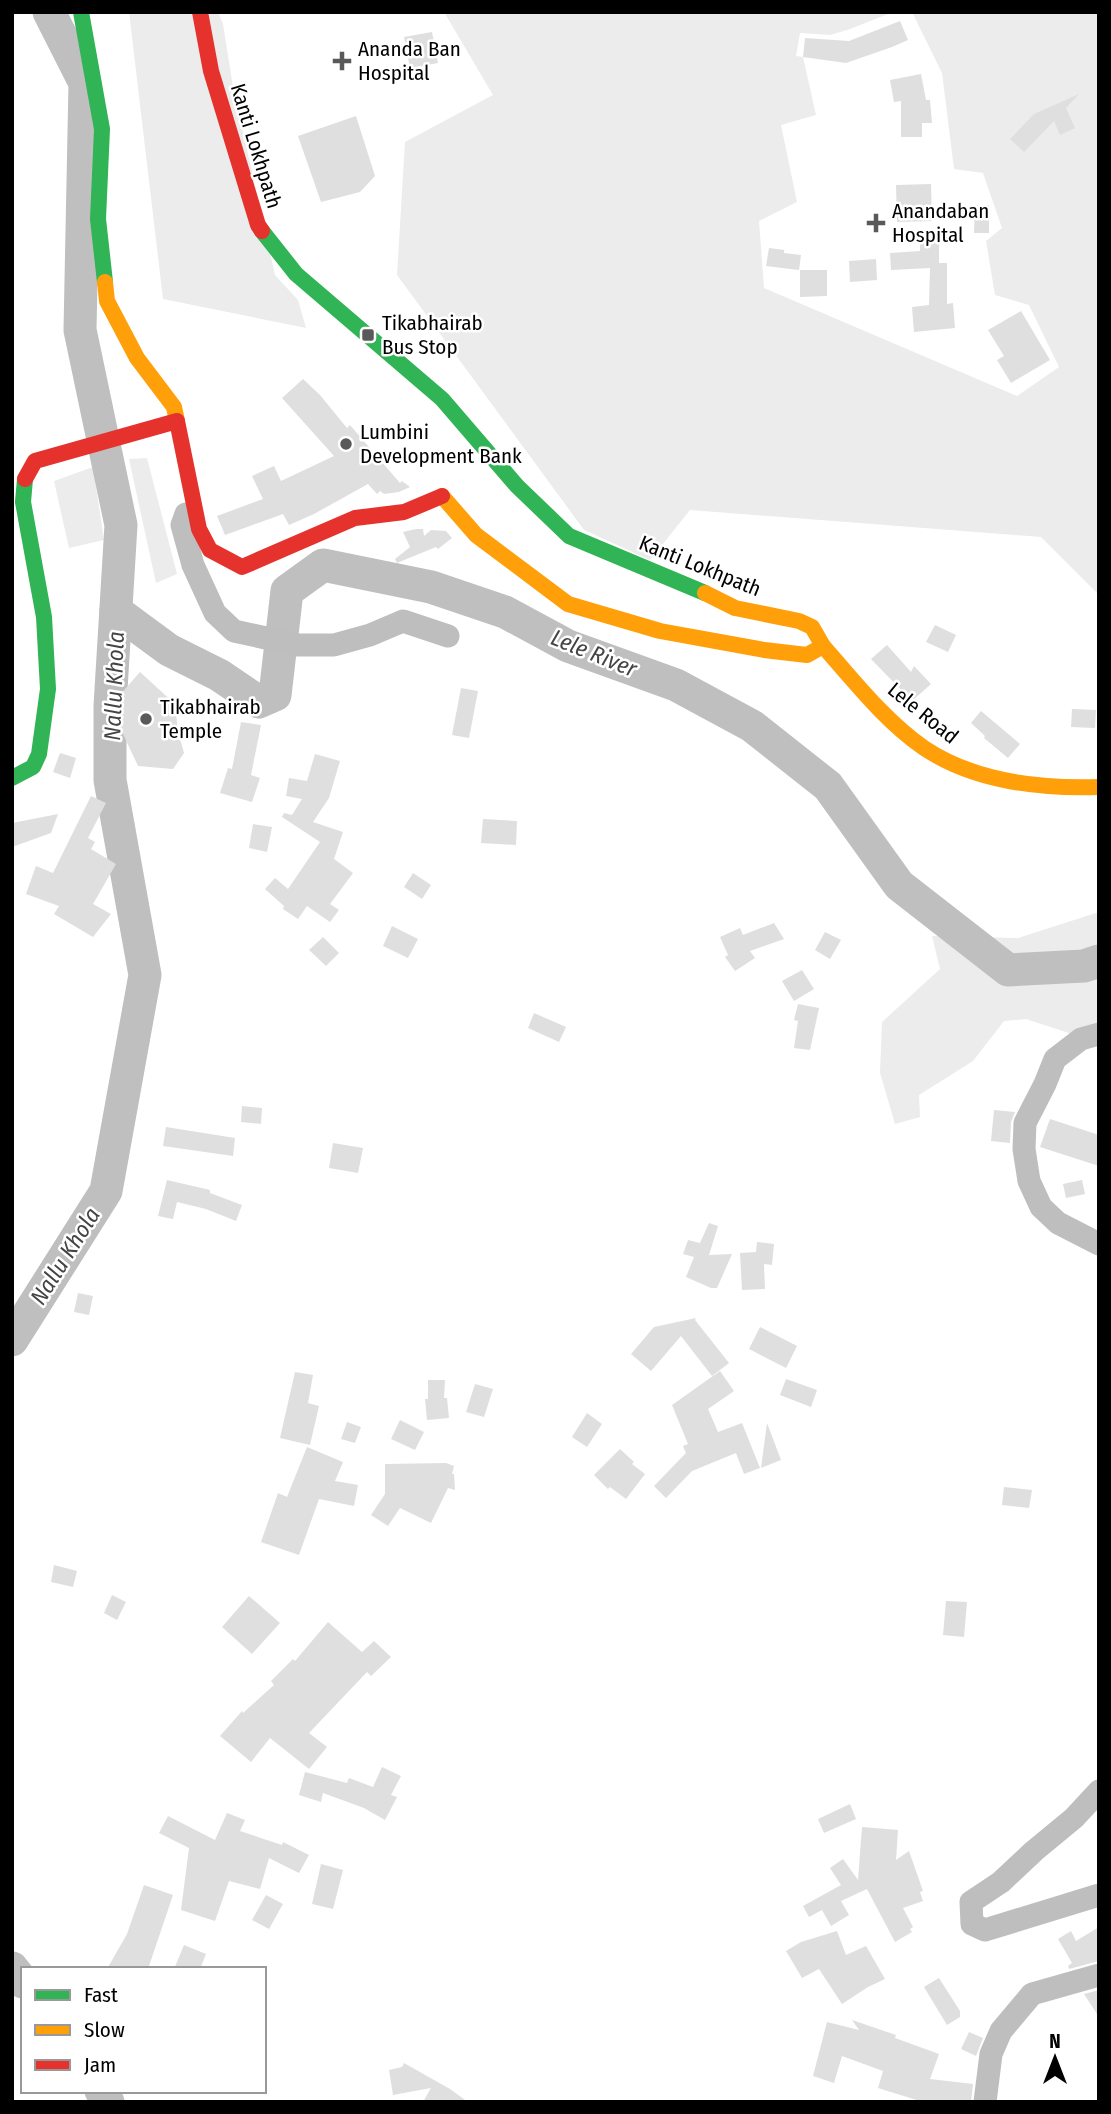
<svg xmlns="http://www.w3.org/2000/svg" width="1111" height="2114" viewBox="0 0 1111 2114" font-family="'Fira Sans Condensed',sans-serif">
  <rect width="100%" height="100%" fill="#fff"/>
  <g fill="#ececec">
    <polygon points="129,12 218,12 223,24 233,87 275,275 298,300 306,328 163,299"/>
    <polygon points="444,12 893,12 850,29 830,35 800,33 796,56 803,57 816,115 781,125 797,202 759,221 764,288 1017,396 1059,367 1029,305 995,295 986,241 1002,228 983,173 954,169 942,73 912,12 1099,12 1099,595 1041,537 690,510 650,560 584,530 397,275 405,142 493,95"/>
    <polygon points="147,458 177,574 156,583 129,459"/>
    <polygon points="93,467 104,540 69,548 54,481"/>
    <polygon points="1099,912 1099,1032 1081,1037 1026,1019 1004,1021 973,1061 919,1095 920,1117 895,1124 880,1073 882,1022 940,969 932,936 1018,938"/>
  </g>
  <g fill="none" stroke-linecap="round" stroke-linejoin="round">
    <g stroke="#bfbfbf" stroke-width="33">
      <polyline points="116,611 169,650 219,675 259,702 275,695 287,591 323,565 431,587 505,612 568,646 676,685 752,726 828,786 899,885 1008,970 1084,966 1099,961"/>
      <polyline points="12,1340 106,1191 145,975 110,780 110,706 121,525 80,330 85,83 49,12"/>
      <polyline points="12,1968 23,1982"/>
      <polyline points="101,2091 108,2102"/>
    </g>
  </g>
  <g fill="#dfdfdf">
    <polygon points="900,21 908,40 892,47 846,63 803,57 805,38 849,41"/>
    <polygon points="432,32 438,63 410,68 404,37"/>
    <polygon points="921,74 926,100 930,100 932,123 922,123 922,137 901,137 901,101 894,102 890,80"/>
    <polygon points="1079,94 1066,108 1075,128 1060,135 1054,121 1024,152 1010,139 1034,114"/>
    <polygon points="356,116 375,176 360,192 321,202 298,136"/>
    <polygon points="931,184 932,221 897,222 896,185"/>
    <polygon points="975,205 989,205 989,233 974,233"/>
    <polygon points="920,237 939,237 939,263 947,263 947,304 953,303 955,328 914,332 912,307 929,305 930,268 891,270 890,253 920,251"/>
    <polygon points="769,248 784,250 784,253 801,255 799,270 766,266"/>
    <polygon points="876,259 877,280 850,282 849,261"/>
    <polygon points="800,270 827,270 827,296 800,297"/>
    <polygon points="1021,311 1050,360 1011,383 997,360 1004,356 988,330"/>
    <polygon points="303,379 320,395 347,428 350,425 400,483 402,481 410,487 399,492 384,494 380,491 377,494 368,484 314,514 289,525 283,514 225,535 217,516 263,499 252,476 274,466 281,481 334,456 282,398"/>
    <polygon points="416,529 423,529 424,536 431,530 446,531 452,538 438,549 436,547 397,563 395,559 410,547 403,532"/>
    <polygon points="935,625 956,635 948,652 926,642"/>
    <polygon points="887,645 911,672 914,666 931,684 912,701 871,659"/>
    <polygon points="140,672 175,704 178,731 184,753 173,769 138,766 110,706"/>
    <polygon points="461,688 478,691 469,738 452,735"/>
    <polygon points="1072,709 1096,710 1095,728 1071,727"/>
    <polygon points="981,711 1020,744 1008,758 984,738 985,736 971,723"/>
    <polygon points="241,722 261,725 251,775 260,778 252,802 220,793 228,768 232,769"/>
    <polygon points="60,753 76,758 70,778 53,772"/>
    <polygon points="315,754 340,761 329,798 313,822 343,832 334,859 353,873 330,904 339,910 330,922 307,906 298,919 283,909 284,906 265,889 275,878 288,889 320,842 282,817 284,813 292,815 302,799 286,796 289,778 307,781"/>
    <polygon points="91,796 106,803 88,838 95,842 91,849 116,864 93,904 111,914 93,937 54,914 59,906 26,894 36,866 53,873"/>
    <polygon points="58,814 51,833 12,847 12,823"/>
    <polygon points="483,819 517,821 516,845 481,843"/>
    <polygon points="253,824 272,827 267,852 249,848"/>
    <polygon points="413,873 431,885 422,899 404,887"/>
    <polygon points="774,923 784,939 750,951 755,958 735,971 725,957 728,955 720,937 740,928 743,935"/>
    <polygon points="392,926 418,939 408,958 383,946"/>
    <polygon points="825,932 841,940 830,959 815,950"/>
    <polygon points="323,937 339,953 326,966 309,950"/>
    <polygon points="802,970 814,989 794,1001 782,981"/>
    <polygon points="798,1004 819,1008 810,1050 794,1048 798,1021 794,1020"/>
    <polygon points="534,1013 566,1027 559,1042 528,1028"/>
    <polygon points="242,1106 262,1108 261,1124 241,1122"/>
    <polygon points="994,1110 1015,1112 1011,1122 1010,1143 991,1141"/>
    <polygon points="1050,1119 1099,1135 1099,1166 1040,1147"/>
    <polygon points="166,1127 235,1138 233,1156 163,1146"/>
    <polygon points="333,1143 363,1148 358,1173 329,1168"/>
    <polygon points="167,1180 210,1190 210,1193 242,1205 236,1221 206,1209 177,1202 173,1219 158,1216"/>
    <polygon points="1082,1180 1085,1194 1066,1198 1063,1184"/>
    <polygon points="709,1223 718,1226 709,1255 732,1254 717,1288 711,1288 686,1277 694,1257 683,1254 688,1240 700,1243"/>
    <polygon points="757,1242 774,1244 772,1265 764,1264 765,1289 742,1290 740,1253 756,1252"/>
    <polygon points="78,1293 93,1296 89,1315 74,1312"/>
    <polygon points="696,1318 695,1320 729,1363 712,1376 681,1336 651,1371 631,1354 654,1327"/>
    <polygon points="760,1327 797,1346 786,1368 749,1349"/>
    <polygon points="720,1371 734,1391 708,1409 718,1432 742,1423 760,1468 744,1474 736,1453 692,1471 666,1498 654,1486 686,1453 683,1446 688,1444 672,1405"/>
    <polygon points="295,1372 313,1375 308,1403 319,1406 310,1445 280,1438"/>
    <polygon points="786,1379 817,1390 811,1407 780,1395"/>
    <polygon points="428,1380 445,1380 444,1398 447,1398 449,1418 427,1420 425,1399 428,1399"/>
    <polygon points="475,1384 493,1389 484,1417 466,1412"/>
    <polygon points="587,1413 602,1424 587,1447 572,1437"/>
    <polygon points="400,1420 424,1432 415,1450 391,1439"/>
    <polygon points="347,1422 361,1427 355,1443 341,1439"/>
    <polygon points="767,1423 781,1460 761,1468"/>
    <polygon points="307,1447 343,1462 335,1481 358,1485 354,1506 319,1499 299,1555 261,1542 278,1493 287,1497"/>
    <polygon points="620,1449 634,1462 632,1464 645,1474 626,1499 610,1487 608,1489 594,1475"/>
    <polygon points="446,1463 454,1466 452,1474 454,1474 455,1490 448,1488 431,1523 400,1508 388,1526 371,1515 385,1494 385,1464"/>
    <polygon points="1004,1487 1032,1490 1029,1508 1002,1505"/>
    <polygon points="54,1565 77,1571 73,1587 51,1582"/>
    <polygon points="112,1595 126,1602 117,1620 104,1613"/>
    <polygon points="249,1596 280,1623 252,1654 222,1627"/>
    <polygon points="946,1601 967,1602 964,1637 943,1635"/>
    <polygon points="328,1622 362,1652 374,1641 391,1657 371,1676 367,1672 309,1733 327,1747 309,1769 270,1738 251,1762 220,1736 242,1711 243,1713 274,1685 271,1681 293,1659 295,1661"/>
    <polygon points="382,1767 401,1776 391,1795 397,1797 385,1820 364,1808 323,1793 321,1802 299,1795 305,1772 347,1783 349,1778 373,1787"/>
    <polygon points="850,1804 856,1819 824,1833 818,1819"/>
    <polygon points="227,1813 245,1820 240,1831 282,1845 283,1842 309,1855 299,1873 269,1858 260,1889 229,1881 215,1921 181,1910 189,1848 159,1833 168,1816 215,1840"/>
    <polygon points="862,1827 898,1830 896,1860 909,1851 923,1891 920,1892 923,1901 903,1908 913,1927 910,1929 912,1932 895,1942 867,1889 841,1901 849,1915 831,1926 822,1910 809,1917 803,1906 841,1885 830,1868 843,1859 858,1880"/>
    <polygon points="321,1864 343,1870 333,1909 312,1904"/>
    <polygon points="144,1885 173,1895 148,1969 107,1969 127,1934"/>
    <polygon points="266,1895 283,1904 269,1929 252,1920"/>
    <polygon points="1099,1927 1099,1961 1069,1969 1068,1966 1072,1963 1058,1939 1071,1931 1076,1941"/>
    <polygon points="837,1931 846,1955 866,1946 885,1979 868,1987 842,2004 819,1969 802,1978 786,1951 801,1942"/>
    <polygon points="184,1945 206,1954 200,1969 174,1969"/>
    <polygon points="939,1978 960,2011 960,2017 947,2025 924,1987"/>
    <polygon points="1099,1990 1099,2017 1084,1994"/>
    <polygon points="852,2020 896,2035 895,2038 939,2054 930,2079 973,2084 971,2102 949,2100 949,2102 923,2102 878,2088 883,2071 842,2056 834,2083 813,2076 827,2022 859,2030"/>
    <polygon points="969,2032 983,2038 976,2056 961,2049"/>
    <polygon points="404,2063 450,2089 468,2102 423,2102 431,2088 393,2095 389,2070 402,2067"/>
  </g>
  <g fill="none" stroke-linecap="round" stroke-linejoin="round">
    <g stroke="#bebebe" stroke-width="23">
      <polyline points="186,514 182,525 193,565 215,613 234,631 298,645 334,645 370,635 403,621 448,636"/>
      <polyline points="1099,1034 1081,1039 1055,1059 1045,1084 1025,1123 1024,1149 1029,1181 1041,1207 1058,1223 1099,1244"/>
      <polyline points="1099,1791 1074,1818 1034,1851 1001,1882 971,1902 972,1924 985,1930 1099,1895"/>
      <polyline points="985,2102 991,2054 1001,2031 1032,1994 1099,1975"/>
    </g>
    <g stroke="#30b455" stroke-width="16">
      <polyline points="81,12 102,129 98,219 105,282"/>
      <polyline points="262,231 296,274 442,399 517,486 569,536 705,593"/>
      <polyline points="12,778 33,767 39,754 48,689 44,617 23,502 25,479"/>
    </g>
    <g stroke="#ff9f0a" stroke-width="16">
      <polyline points="105,282 107,301 137,358 174,407 177,421"/>
      <polyline points="442,496 476,535 568,604 660,631 764,650 807,655 823,646 812,627 799,621 735,608 705,593"/>
      <path d="M823,646C854,681 885,721 924,748C975,782 1040,789 1099,787"/>
    </g>
    <g stroke="#e5322d" stroke-width="16">
      <polyline points="200,12 211,71 258,225 262,231"/>
      <polyline points="25,479 35,461 177,421 199,529 210,550 242,567 355,518 404,512 442,496"/>
    </g>
  </g>
  <g fill="#595959" stroke="#fff" stroke-width="2.5">
    <path d="M338.5 50.5h7v7h7v7h-7v7h-7v-7h-7v-7h7z"/>
    <path d="M872.5 212.5h7v7h7v7h-7v7h-7v-7h-7v-7h7z"/>
    <rect x="361" y="328" width="14" height="14" rx="3.5"/>
    <circle cx="346" cy="444" r="7"/>
    <circle cx="146" cy="719" r="7"/>
  </g>
  <g text-anchor="middle" dominant-baseline="central" stroke-width="5" stroke-linejoin="round" paint-order="stroke">
    <g font-size="21" fill="#000" stroke="#fff" text-anchor="start">
      <text x="358" y="49">Ananda Ban<tspan x="358" dy="24">Hospital</tspan></text>
      <text x="892" y="211">Anandaban<tspan x="892" dy="24">Hospital</tspan></text>
      <text x="382" y="323">Tikabhairab<tspan x="382" dy="24">Bus Stop</tspan></text>
      <text x="360" y="432">Lumbini<tspan x="360" dy="24">Development Bank</tspan></text>
      <text x="160" y="707">Tikabhairab<tspan x="160" dy="24">Temple</tspan></text>
    </g>
    <g font-size="21" fill="#000" stroke="#fff">
      <text transform="translate(256 146) rotate(73)">Kanti Lokhpath</text>
      <text transform="translate(700 566) rotate(22)">Kanti Lokhpath</text>
      <text transform="translate(923 713) rotate(39)">Lele Road</text>
    </g>
    <g font-size="23" font-style="italic" fill="#444" stroke="#fff">
      <text transform="translate(594 653) rotate(22)">Lele River</text>
      <text transform="translate(114 686) rotate(-88)">Nallu Khola</text>
      <text transform="translate(65 1256) rotate(-58)">Nallu Khola</text>
    </g>
  </g>
  <rect width="1111" height="2114" fill="none" stroke="#000000" stroke-width="28"/>
  <rect x="21" y="1967" width="245" height="126" fill="#ffffff" stroke="#999999" stroke-width="2"/>
  <rect x="35" y="1990" width="35" height="10" fill="#30b455" stroke="#999999" stroke-width="2"/>
  <text x="84" y="2002" font-size="21" fill="#000000">Fast</text>
  <rect x="35" y="2025" width="35" height="10" fill="#ff9f0a" stroke="#999999" stroke-width="2"/>
  <text x="84" y="2037" font-size="21" fill="#000000">Slow</text>
  <rect x="35" y="2060" width="35" height="10" fill="#e5322d" stroke="#999999" stroke-width="2"/>
  <text x="84" y="2072" font-size="21" fill="#000000">Jam</text>
  <g transform="translate(1055 2058)" stroke="#ffffff" stroke-width="5" paint-order="stroke">
  <path d="M0-5L12 26L0 18L-12 26Z" fill="#000000"/>
  <text y="-10" font-size="19" font-weight="bold" text-anchor="middle" fill="#000000">N</text>
  </g>
</svg>
